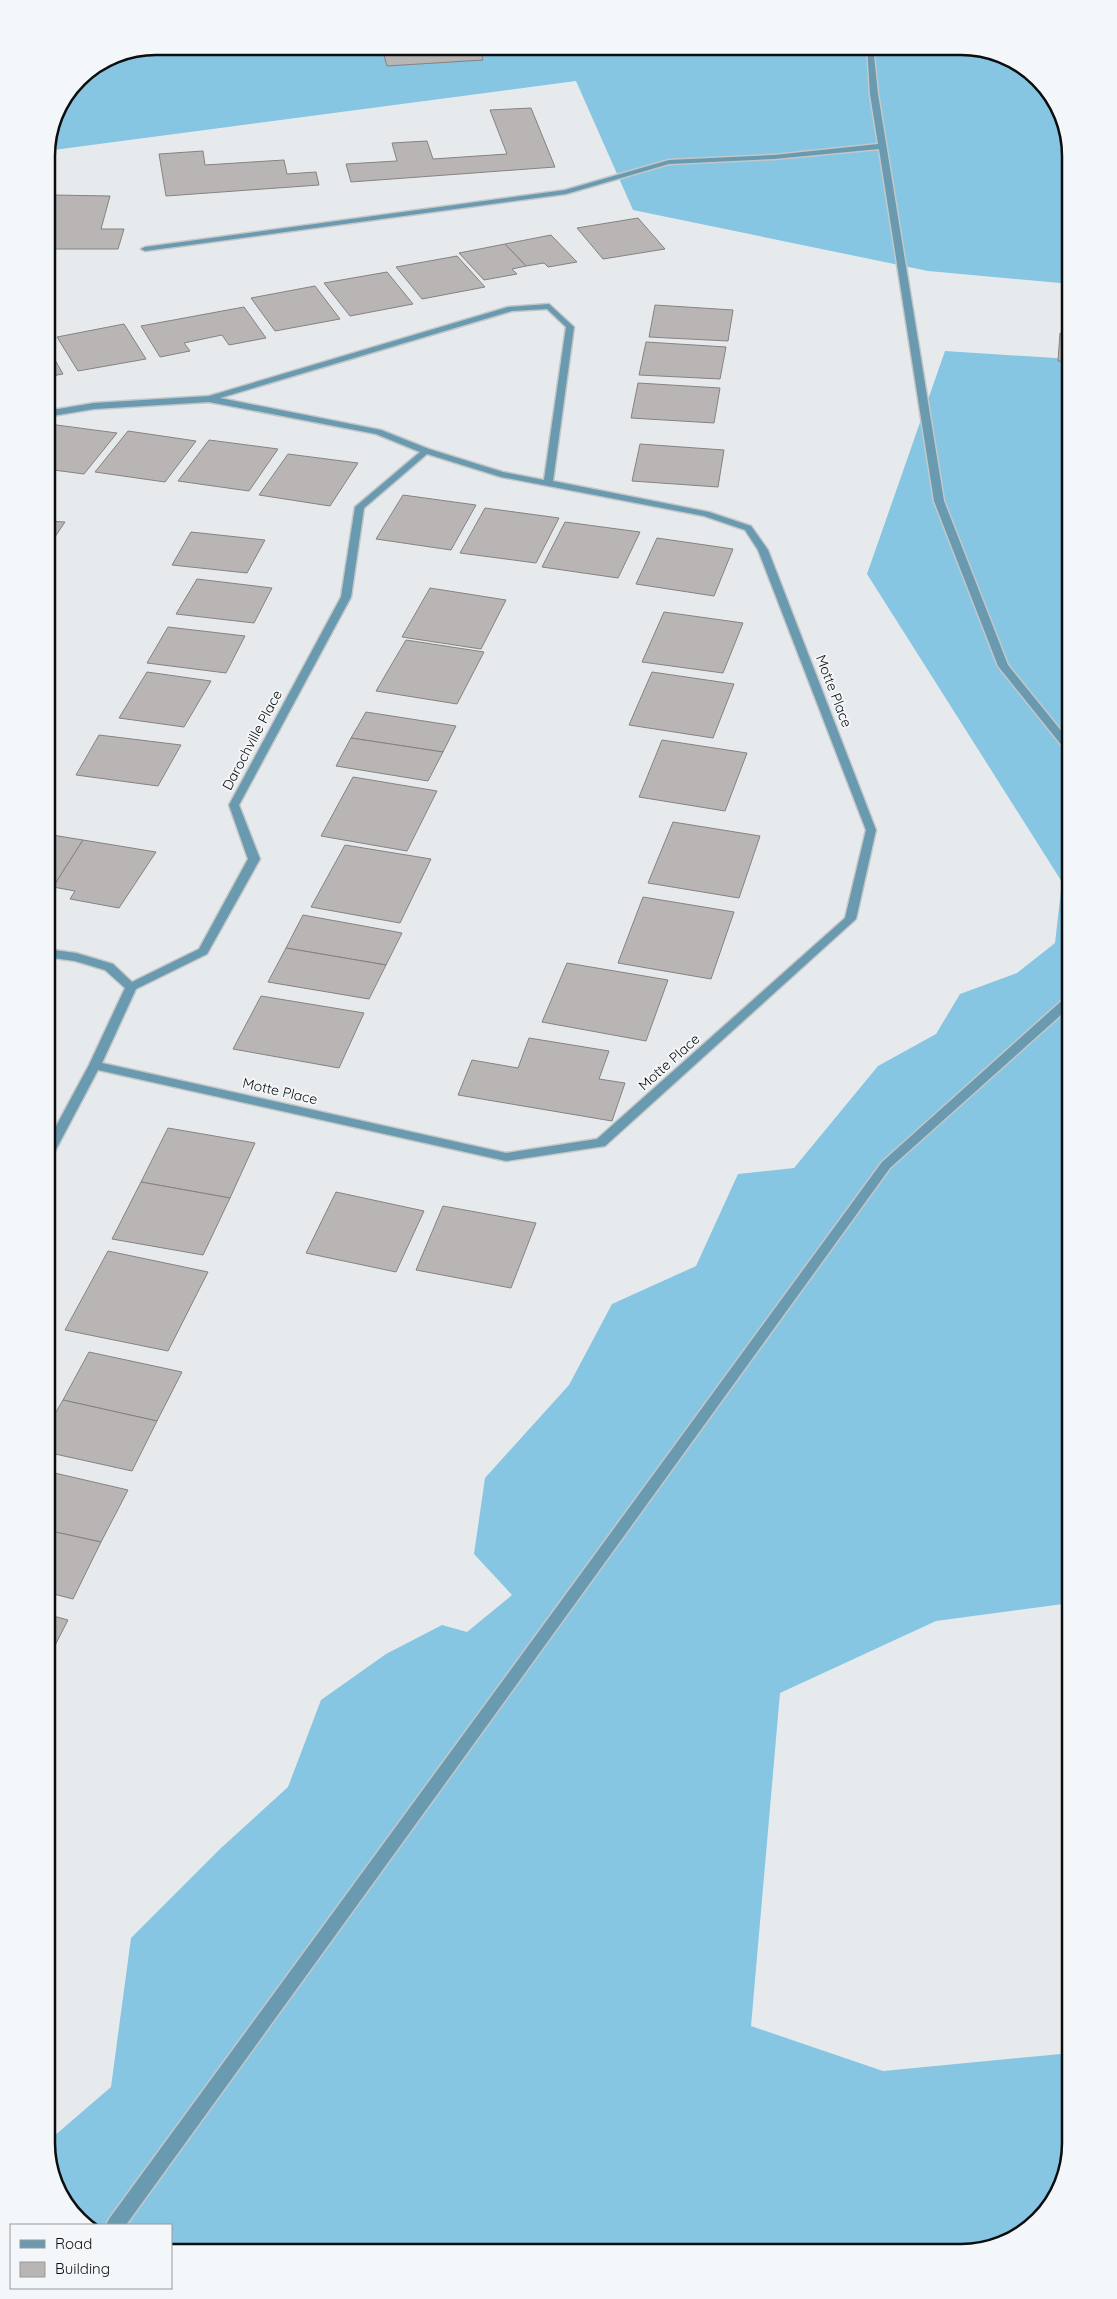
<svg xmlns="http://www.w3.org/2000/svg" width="1117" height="2299" viewBox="0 0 1117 2299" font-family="Quicksand,sans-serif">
  <rect width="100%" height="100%" fill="#e7eaec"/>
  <g fill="#86c6e3">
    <polygon points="156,46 969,47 1028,69 1063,114 1071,156 1071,284 928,271 633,210 576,81 46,151 55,114 79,78 114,54"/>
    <polygon points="945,351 1071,359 1071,1603 936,1621 780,1693 751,2026 883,2071 1071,2053 1071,2144 1052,2204 1003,2245 961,2253 171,2253 171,2225 87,2225 54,2185 46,2143 111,2087 131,1938 221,1848 288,1787 321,1700 386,1654 442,1625 467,1632 512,1595 474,1554 485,1478 569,1385 612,1304 696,1266 738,1174 794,1168 878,1066 936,1034 960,994 1017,973 1055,943 1062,882 867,574"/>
  </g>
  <g fill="#b9b5b5" stroke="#868282">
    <polygon points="432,46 479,46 483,60 387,66 382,49"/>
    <polygon points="531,108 555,167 351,182 346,164 397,161 392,143 427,141 433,159 507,154 490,110"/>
    <polygon points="203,151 205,165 284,160 287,174 316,172 319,185 166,196 159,154"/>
    <polygon points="53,195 110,196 101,229 124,229 118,249 48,249 46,253 46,215"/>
    <polygon points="638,218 665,249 603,259 577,228"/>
    <polygon points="551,235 577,262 548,267 544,263 526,266 505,244"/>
    <polygon points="505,244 526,266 512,269 517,274 484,280 459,253"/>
    <polygon points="457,256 485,287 422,299 396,267"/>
    <polygon points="387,272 413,304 350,316 324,283"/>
    <polygon points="315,286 340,319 275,331 251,298"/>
    <polygon points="655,305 733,310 728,341 649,337"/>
    <polygon points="244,307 266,338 229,345 222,335 184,343 190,351 160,357 141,326"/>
    <polygon points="124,324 146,359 78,371 57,337"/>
    <polygon points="1060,333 1071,334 1071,362 1058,361"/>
    <polygon points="646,342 726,347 720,379 639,375"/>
    <polygon points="46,344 63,374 46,377"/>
    <polygon points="638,383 720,388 714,423 631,418"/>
    <polygon points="49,424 117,433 84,474 46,469 46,427"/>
    <polygon points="128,431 196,441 165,482 95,472"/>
    <polygon points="209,440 278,449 249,491 178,481"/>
    <polygon points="640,444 724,450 718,487 632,481"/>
    <polygon points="288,454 358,463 330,506 259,495"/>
    <polygon points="403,495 476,505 451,550 376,539"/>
    <polygon points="485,508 559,518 536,563 460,553"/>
    <polygon points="46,521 65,522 46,550"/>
    <polygon points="565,522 640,532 618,578 542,567"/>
    <polygon points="191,532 265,540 247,573 172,565"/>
    <polygon points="657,538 733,549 714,596 636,584"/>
    <polygon points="197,579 272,588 254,623 176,614"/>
    <polygon points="430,588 506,600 481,649 402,637"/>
    <polygon points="664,612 743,623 723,673 642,662"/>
    <polygon points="168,627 245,636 226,673 147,663"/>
    <polygon points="406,640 484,652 457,704 376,691"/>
    <polygon points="147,672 211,681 184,727 119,718"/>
    <polygon points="652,672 734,684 713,738 629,725"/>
    <polygon points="366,712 456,726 443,752 351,738"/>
    <polygon points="99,735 181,745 158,786 76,775"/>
    <polygon points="351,738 443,752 428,781 336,766"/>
    <polygon points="662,740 747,753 725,811 639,797"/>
    <polygon points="353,777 437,791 407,851 321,836"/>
    <polygon points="673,822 760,836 739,898 648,883"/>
    <polygon points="46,834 83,840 53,887 46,886"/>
    <polygon points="83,840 156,852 119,908 70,899 75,891 53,887"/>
    <polygon points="345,845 431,859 400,923 311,907"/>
    <polygon points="643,897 734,912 711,979 618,963"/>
    <polygon points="303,915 402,933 386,965 286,948"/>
    <polygon points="286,948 386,965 369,999 268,982"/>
    <polygon points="567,963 668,980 646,1041 542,1022"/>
    <polygon points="46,964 56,966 46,981"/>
    <polygon points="261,996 364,1013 339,1068 233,1049"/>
    <polygon points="529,1038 609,1051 599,1079 625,1083 612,1121 458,1095 472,1060 518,1068"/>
    <polygon points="168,1128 255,1143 230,1198 141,1182"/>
    <polygon points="141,1182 230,1198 203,1255 112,1239"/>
    <polygon points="336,1192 424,1211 396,1272 306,1253"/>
    <polygon points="443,1206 536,1223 511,1288 416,1270"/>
    <polygon points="108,1251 208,1272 168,1351 65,1330"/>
    <polygon points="89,1352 182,1372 157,1421 63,1400"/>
    <polygon points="63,1400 157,1421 132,1471 46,1452 46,1429"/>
    <polygon points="46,1471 128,1490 101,1542 46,1530"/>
    <polygon points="46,1530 101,1542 73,1599 46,1592"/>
    <polygon points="46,1614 68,1620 46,1663"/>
  </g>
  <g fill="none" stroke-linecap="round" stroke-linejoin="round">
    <defs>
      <g id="service">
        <polygon points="867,46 873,46 878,94 944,501 1008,665 1071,743 1071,753 1067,752 998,666 934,501 879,149 774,159 669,164 566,194 145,251 141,249 145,247 565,190 669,160 774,155 878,144 870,94"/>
        <polygon points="1071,995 1071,1006 890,1168 126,2225 106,2225 109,2219 882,1162 1067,996"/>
      </g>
      <path id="minor" d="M549,304L574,327L553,481L709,512L751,526L768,550L876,830L856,919L605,1146L506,1161L98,1070L52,1157L46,1161V1145L89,1065L125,988L105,970L75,961L46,957V949L76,953L113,964L132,982L199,949L248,859L229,805L341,597L355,507L420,452L376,434L209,402L94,409L46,417V411L94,403L209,396L508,307ZM547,309L566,327L544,480L503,472L429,449L381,430L220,398L512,311ZM427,454L501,477L704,516L745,530L758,550L866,830L845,918L597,1139L506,1153L102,1063L136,989L207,954L260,859L239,805L351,597L364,508Z"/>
    </defs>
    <use href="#service" stroke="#c4c7c8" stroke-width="3"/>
    <use href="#minor" stroke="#c4c7c8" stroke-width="3"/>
    <use href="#service" fill="#699ab0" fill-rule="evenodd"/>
    <use href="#minor" fill="#699ab0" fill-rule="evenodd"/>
  </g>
  <g text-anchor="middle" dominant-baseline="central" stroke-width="4" stroke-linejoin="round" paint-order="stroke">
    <g font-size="14" fill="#0c0d0e" stroke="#f4f7f9">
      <text transform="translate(834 691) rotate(69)">Motte Place</text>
      <text transform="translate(252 740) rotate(-62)">Darochville Place</text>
      <text transform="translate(669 1062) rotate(-42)">Motte Place</text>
      <text transform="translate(280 1091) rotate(13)">Motte Place</text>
    </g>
  </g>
  <path d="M0 0H1117V2299H0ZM156 55H961A101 101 0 0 1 1062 156V2143A101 101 0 0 1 961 2244H156A101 101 0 0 1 55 2143V156A101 101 0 0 1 156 55Z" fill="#f4f7f9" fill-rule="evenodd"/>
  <path fill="none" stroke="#0c0d0e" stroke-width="2.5" d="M156 55H961A101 101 0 0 1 1062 156V2143A101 101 0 0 1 961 2244H156A101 101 0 0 1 55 2143V156A101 101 0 0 1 156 55Z"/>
  <rect x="10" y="2224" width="162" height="65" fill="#f4f7f9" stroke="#97999b"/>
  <rect x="20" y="2240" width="25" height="8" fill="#699ab0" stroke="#97999b"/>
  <text x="55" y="2249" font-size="15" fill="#0c0d0e">Road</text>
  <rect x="20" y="2262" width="25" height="15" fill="#b9b5b5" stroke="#97999b"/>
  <text x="55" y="2274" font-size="15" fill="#0c0d0e">Building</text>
</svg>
